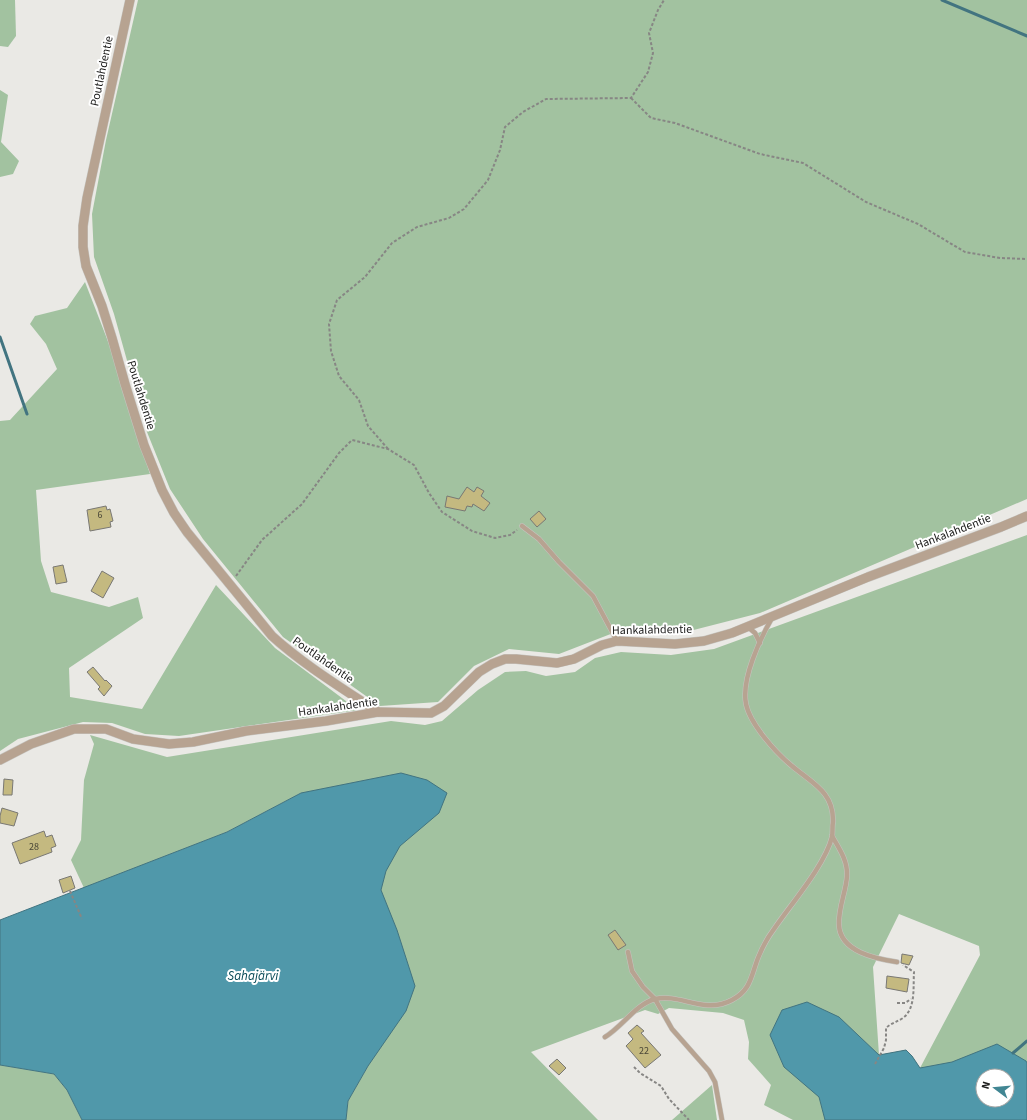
<svg xmlns="http://www.w3.org/2000/svg" width="1027" height="1120" viewBox="0 0 1027 1120" font-family="'Source Sans 3',sans-serif">
  <rect width="100%" height="100%" fill="#eae9e5"/>
  <g fill="#a2c2a0" fill-rule="evenodd">
    <polygon points="0,0 15,0 16,36 8,47 0,46"/>
    <polygon points="138,0 1027,0 1027,499 760,613 674,635 621,630 559,654 509,649 474,666 438,702 380,706 283,637 203,539 170,489 147,432 114,314 94,257 92,214 106,140"/>
    <polygon points="0,90 8,95 1,142 19,161 13,174 0,177"/>
    <polygon points="85,282 109,344 150,474 36,490 41,561 51,592 109,607 138,597 143,618 69,668 70,697 142,709 216,585 275,648 358,710 179,736 145,734 112,723 83,722 18,739 0,751 0,421 10,420 57,369 46,344 30,324 35,316 67,308"/>
    <path d="M1027,535V1120H793L764,1105L771,1085L748,1059L749,1042L744,1020L723,1013L669,1008L658,1014L645,1010L531,1052L598,1120H346L348,1101L368,1066L301,793L227,832L84,888L71,860L81,840L84,780L94,744L90,735L167,757L391,721L425,725L442,721L478,690L505,672L526,671L546,676L575,672L595,658L621,652L671,655L714,649ZM899,914L979,946L980,955L920,1068L912,1056L906,1050L879,1055L873,967ZM983,1076H1007V1100H983Z"/>
    <polygon points="0,1065 54,1074 67,1090 82,1120 0,1120"/>
    <polygon points="712,1085 717,1120 672,1120"/>
  </g>
  <g fill="#5098aa" stroke="#427480" fill-rule="evenodd">
    <polygon points="401,773 427,780 447,793 439,813 400,846 386,871 381,890 397,930 415,986 406,1011 368,1066 348,1101 346,1120 82,1120 67,1090 54,1074 0,1065 0,920 227,832 301,793"/>
    <path d="M807,1002L839,1017L879,1055L906,1050L912,1056L920,1068L952,1062L997,1044L1026,1061L1027,1063V1120H825L819,1097L784,1067L770,1035L782,1010ZM983,1076H1007V1100H983Z"/>
  </g>
  <g fill="none" stroke-linecap="round" stroke-linejoin="round">
    <g stroke="#427480" stroke-width="3">
      <polyline points="942,0 1027,36"/>
      <polyline points="0,337 27,414"/>
      <polyline points="1013,1053 1027,1041"/>
    </g>
  </g>
  <g fill="#c4b980" stroke="#797874">
    <polygon points="467,487 474,492 477,487 484,491 481,496 490,503 484,511 473,504 472,507 467,506 465,511 445,507 447,496 459,499"/>
    <polygon points="106,506 107,510 110,509 113,521 110,522 111,527 90,531 87,510"/>
    <polygon points="539,511 546,519 537,527 530,519"/>
    <polygon points="63,565 67,582 56,584 53,567"/>
    <polygon points="102,571 114,578 103,598 91,591"/>
    <polygon points="93,667 105,681 106,680 112,686 104,696 98,689 100,687 87,672"/>
    <polygon points="4,779 13,780 12,795 3,795"/>
    <polygon points="2,808 18,813 14,826 0,823 0,816"/>
    <polygon points="44,831 46,837 52,835 56,846 51,848 52,852 20,864 12,843"/>
    <polygon points="71,876 75,888 63,893 59,880"/>
    <polygon points="615,930 626,945 618,950 608,935"/>
    <polygon points="902,954 913,956 909,965 901,963"/>
    <polygon points="887,976 909,979 907,992 886,988"/>
    <polygon points="637,1025 644,1031 641,1033 661,1055 645,1068 626,1046 633,1039 628,1033"/>
    <polygon points="557,1059 566,1068 559,1075 549,1066"/>
  </g>
  <g fill="none" stroke-linecap="round" stroke-linejoin="round">
    <defs>
      <g id="lane">
        <polyline points="522,526 539,539 559,562 593,596 617,641"/>
        <polyline points="748,627 755,633 760,643"/>
        <path d="M832,836C839,848 848,861 847,876C846,892 838,908 839,925C840,952 877,959 897,962"/>
        <polyline points="628,952 632,971 643,987 655,999 672,1029 709,1071 715,1082 722,1120"/>
        <path d="M605,1037C622,1027 636,1004 655,999C681,993 704,1015 732,1000C751,990 751,976 758,958C762,948 768,937 774,929C791,904 825,865 832,837C833,832 832,826 833,822C834,792 812,783 792,766C776,753 750,724 746,704C741,679 760,639 772,618"/>
      </g>
      <g id="street">
        <path d="M130,0L87,198L83,226V247L86,266L102,306L112,338L125,384L144,445L162,490L174,513L187,532L272,636C304,665 342,688 378,712"/>
        <polyline points="0,760 31,744 74,729 106,729 133,739 169,744 193,742 246,731 326,721 378,712 431,713 444,706 479,672 492,664 505,659 516,659 557,663 574,659 602,645 617,641 675,644 704,641 732,633 868,577 1001,527 1027,516"/>
      </g>
    </defs>
    <use href="#lane" stroke="#c6c5c1" stroke-width="5.5"/>
    <use href="#street" stroke="#c6c5c1" stroke-width="10"/>
    <g stroke="#878684" stroke-width="2" stroke-dasharray="3 2" stroke-linecap="butt">
      <polyline points="631,98 651,118 675,123 760,154 803,163 866,202 918,224 965,252 1000,258 1027,259"/>
      <polyline points="388,449 368,426 359,400 339,376 331,351 329,324 337,300 365,277 392,243 417,227 449,218 464,209 488,180 500,150 505,127 523,112 546,99 631,98 648,72 653,53 649,33 658,10 664,0"/>
      <polyline points="236,576 262,540 302,504 339,453 352,440 388,449 414,465 429,493 442,512 472,531 495,538 510,535 517,530"/>
      <polyline points="70,891 82,919"/>
      <polyline points="897,1003 905,1003 911,999"/>
      <path d="M875,1064L884,1048L886,1040V1028C891,1023 897,1022 903,1018C916,1008 913,987 914,972L903,965"/>
      <polyline points="634,1067 640,1073 661,1086 669,1099 689,1120"/>
    </g>
    <use href="#lane" stroke="#b7a391" stroke-width="4.5"/>
    <use href="#street" stroke="#b7a391" stroke-width="9"/>
  </g>
  <g text-anchor="middle" dominant-baseline="central" stroke-width="4" stroke-linejoin="round" paint-order="stroke">
    <g font-size="10" fill="#494637">
      <text x="100" y="515">6</text>
      <text x="34" y="847">28</text>
      <text x="644" y="1051">22</text>
    </g>
    <g font-size="12" fill="#20201f" stroke="#fff">
      <text transform="translate(102 71) rotate(-78)">Poutlahdentie</text>
      <text transform="translate(141 395) rotate(73)">Poutlahdentie</text>
      <text transform="translate(953 532) rotate(-21)">Hankalahdentie</text>
      <text transform="translate(652 630) rotate(-1)">Hankalahdentie</text>
      <text transform="translate(323 660) rotate(35)">Poutlahdentie</text>
      <text transform="translate(338 707) rotate(-8)">Hankalahdentie</text>
    </g>
    <g font-size="13" font-style="italic" fill="#094b58" stroke="#fff">
      <text x="253" y="976">Sahajärvi</text>
    </g>
  </g>
  <g transform="translate(995 1088) rotate(286)"><circle r="19" fill="#ffffff" stroke="#a6a6a5"/>
  <path d="M0-3L7 15L0 10L-7 15Z" fill="#418693"/>
  <text y="-6" font-size="11" font-weight="bold" text-anchor="middle" fill="#20201f">N</text>
  </g>
</svg>
